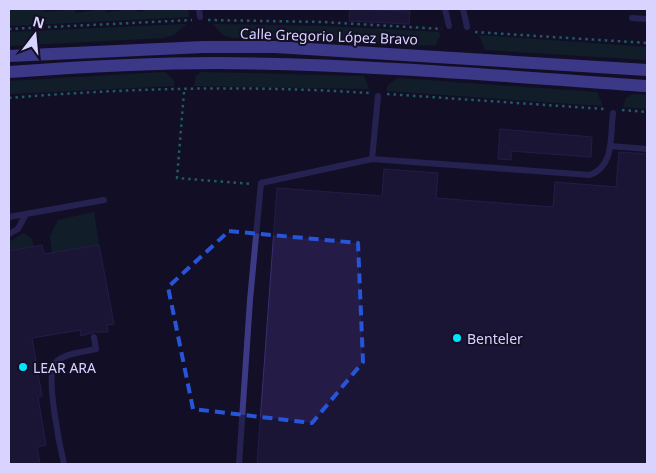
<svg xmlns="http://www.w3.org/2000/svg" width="656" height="473" viewBox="0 0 656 473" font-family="'Noto Sans',sans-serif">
  <rect width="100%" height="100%" fill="#130f26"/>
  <g fill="#12302f">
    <polygon points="9,9 44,9 45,12 75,9 75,13 105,9 106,12 136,9 137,12 154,9 188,9 189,17 9,26"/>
    <polygon points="186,24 174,35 163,38 9,46 9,32"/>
    <polygon points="213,24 326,26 439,32 440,36 435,46 318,39 233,38 223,35"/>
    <polygon points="479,35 647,47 647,60 485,50"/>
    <polygon points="165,72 174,80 174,86 9,94 9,81"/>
    <polygon points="201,72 364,76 369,89 194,86 196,76"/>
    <polygon points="398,78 597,92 603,106 386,91 388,85"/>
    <polygon points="633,94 647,95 647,109 623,107 626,98"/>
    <polygon points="94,212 99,245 52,253 50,236 58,220"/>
    <polygon points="24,233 32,239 35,256 23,249 9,251 9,242"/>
  </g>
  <g fill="#241b47" stroke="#3b2d73">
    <polygon points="350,9 410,11 409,24 349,21"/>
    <polygon points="500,129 592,137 591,157 511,151 511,160 498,159"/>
    <polygon points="619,152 647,154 647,464 257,464 277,188 382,196 384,169 438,173 436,198 553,207 555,182 616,187"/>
    <polygon points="42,245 44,254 99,245 114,324 107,325 108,332 94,332 81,336 80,330 32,338 42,396 38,397 46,445 37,447 40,464 9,464 9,251"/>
  </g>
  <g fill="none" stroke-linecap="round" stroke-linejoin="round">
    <g stroke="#2fb8b0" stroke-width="2.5" stroke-dasharray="2.5 4" stroke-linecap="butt">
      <polyline points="208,20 323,22 442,29"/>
      <polyline points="9,29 192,20"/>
      <polyline points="475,32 647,43"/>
      <polyline points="184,92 177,178 252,184"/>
      <polyline points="387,94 604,109"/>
      <path d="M9,98C128,88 249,85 369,93"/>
      <polyline points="622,110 647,112"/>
    </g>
    <g stroke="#3d3a85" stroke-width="6">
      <polyline points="199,9 200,17"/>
      <polyline points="445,9 449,26"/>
      <polyline points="463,9 467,27"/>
      <polyline points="632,18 647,19"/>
      <polyline points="610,146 647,149"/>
      <path d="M372,159L590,175C615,166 610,135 613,113"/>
      <polyline points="9,217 104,200"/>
      <polyline points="9,234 18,229 26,214"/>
      <path d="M64,464C60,447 45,375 55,363C64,353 84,352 96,349L94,337"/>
      <polyline points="239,464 250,300 261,183 372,159 378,96"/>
    </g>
    <g stroke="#6f6bff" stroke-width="12">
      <polyline points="9,56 203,47 275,47 647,70"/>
      <path d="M9,72C78,67 147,63 217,63C360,64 504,76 647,86"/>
    </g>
  </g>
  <path d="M0 0H656V473H0ZM229,231L358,243L363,362L312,423L193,409L168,287Z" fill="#130f26" fill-opacity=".55" fill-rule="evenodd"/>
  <path fill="none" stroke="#2655da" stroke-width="4" stroke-dasharray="10 6" stroke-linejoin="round" d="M229,231L358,243L363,362L312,423L193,409L168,287Z"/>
  <g fill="#00e5ff" stroke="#130f26" stroke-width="2">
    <circle cx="457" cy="338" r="5"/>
    <circle cx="23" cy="367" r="5"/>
  </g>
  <g text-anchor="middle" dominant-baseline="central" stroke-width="4" stroke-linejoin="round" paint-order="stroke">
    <g font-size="14" fill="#d9d4ff" stroke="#130f26">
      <text transform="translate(329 36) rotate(2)">Calle Gregorio López Bravo</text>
    </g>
    <g font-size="14" fill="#d9d4ff" stroke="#130f26" text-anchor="start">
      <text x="467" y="338">Benteler</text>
      <text x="33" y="367">LEAR ARA</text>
    </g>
  </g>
  <rect width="656" height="473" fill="none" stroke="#d9d4ff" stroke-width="20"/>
  <g transform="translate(35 35) rotate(16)" stroke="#130f26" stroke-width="4" paint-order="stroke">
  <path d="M0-4L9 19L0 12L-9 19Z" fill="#d9d4ff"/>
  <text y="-8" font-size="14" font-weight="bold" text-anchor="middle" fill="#d9d4ff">N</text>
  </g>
</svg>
